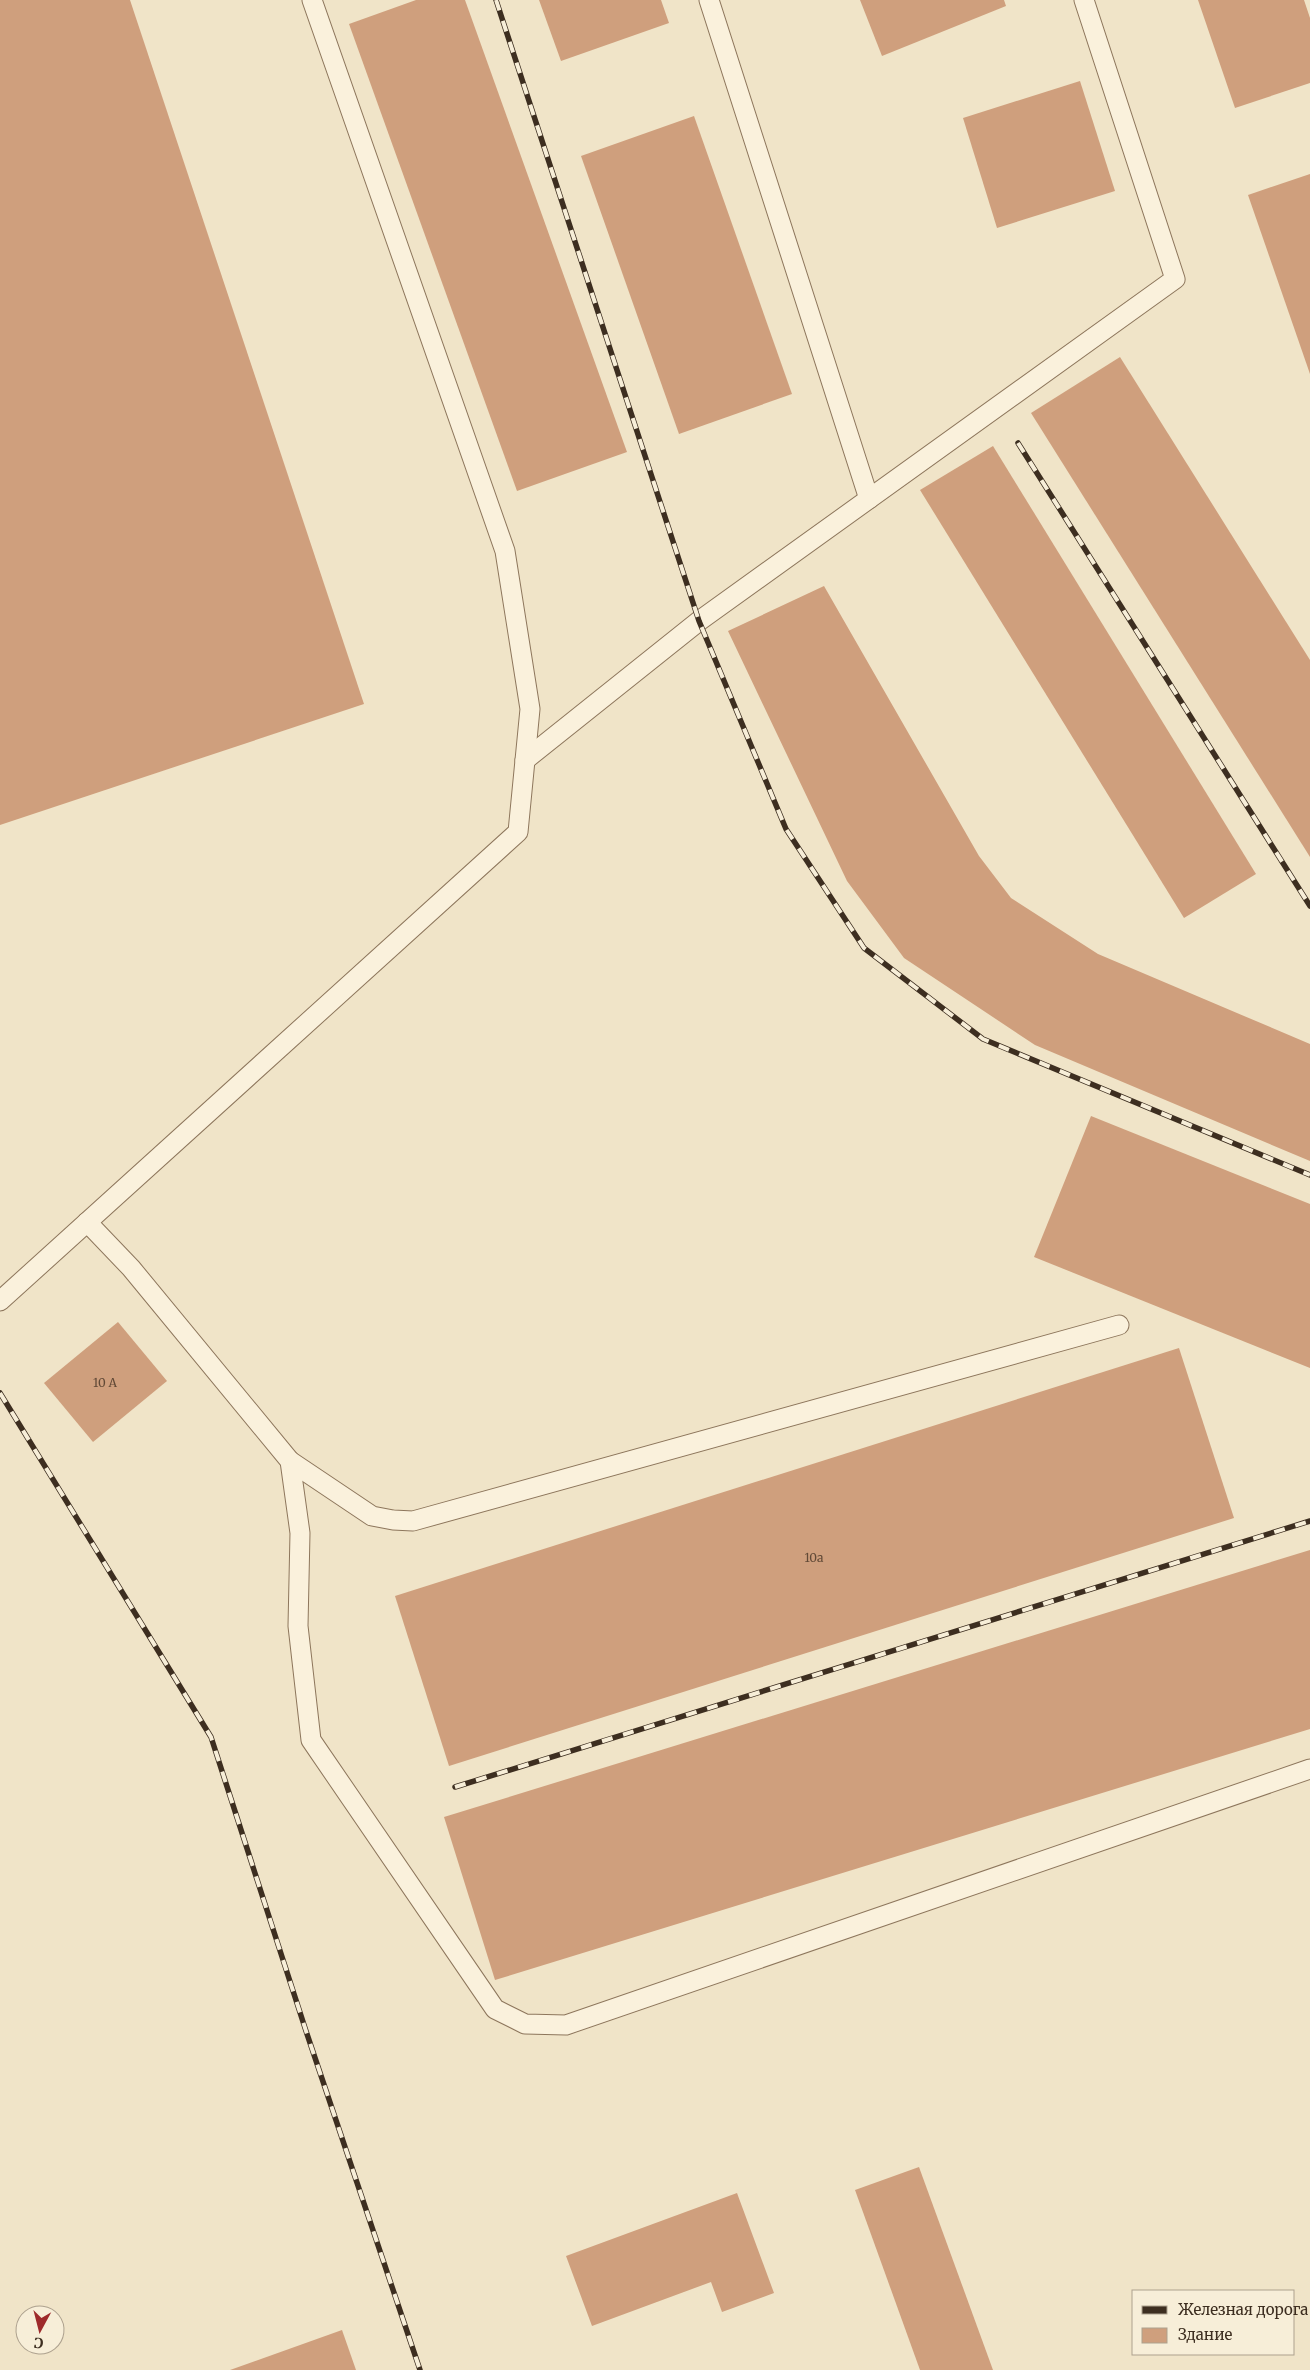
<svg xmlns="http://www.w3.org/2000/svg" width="1310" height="2370" viewBox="0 0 1310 2370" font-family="Merriweather,serif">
  <rect width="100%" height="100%" fill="#f0e4c8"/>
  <g fill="#cf9f7d">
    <polygon points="0,0 130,0 364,704 0,825"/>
    <polygon points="416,0 465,0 627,452 517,491 349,24"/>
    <polygon points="539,0 661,0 669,23 561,61"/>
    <polygon points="860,0 1004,0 1006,6 882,56"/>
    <polygon points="1198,0 1304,0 1310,18 1310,83 1235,108"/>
    <polygon points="1080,81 1115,191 997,228 963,118"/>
    <polygon points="694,116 792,394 679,434 581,156"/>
    <polygon points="1310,174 1310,374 1248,195"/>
    <polygon points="1120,357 1310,660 1310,857 1031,413"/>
    <polygon points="993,446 1256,874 1184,918 920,490"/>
    <polygon points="824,586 979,856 1011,898 1098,954 1310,1044 1310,1161 1035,1045 904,958 847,881 728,631"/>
    <polygon points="1091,1116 1310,1204 1310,1368 1034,1257"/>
    <polygon points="118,1322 167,1381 93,1442 44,1383"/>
    <polygon points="1179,1348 1234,1518 449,1766 395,1596"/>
    <polygon points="1310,1550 1310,1729 495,1980 444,1817"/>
    <polygon points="919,2167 993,2370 920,2370 855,2190"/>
    <polygon points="737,2193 774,2293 722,2312 711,2282 592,2326 566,2256"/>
    <polygon points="342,2330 356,2370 230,2370"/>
  </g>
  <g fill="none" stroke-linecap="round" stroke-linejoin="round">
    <defs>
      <g id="lane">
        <polyline points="709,0 869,499"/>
        <polyline points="525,760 699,621 1175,279 1084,0"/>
        <polyline points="87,1222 131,1268 290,1461 300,1533 298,1626 311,1740 495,2009 525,2024 566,2025 1310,1769"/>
        <polyline points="0,1301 518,832 530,709 505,551 312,0"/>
        <polyline points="290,1461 372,1516 393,1520 413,1521 1119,1325"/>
      </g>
    </defs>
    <use href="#lane" stroke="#8d765c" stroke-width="21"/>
    <use href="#lane" stroke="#faf1dc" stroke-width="19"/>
    <defs>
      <g id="rail">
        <polyline points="496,0 699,621 786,829 864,948 983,1039 1310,1175"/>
        <polyline points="1018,443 1310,906"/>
        <polyline points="0,1393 211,1737 306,2031 420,2370"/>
        <polyline points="455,1787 1310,1521"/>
      </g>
    </defs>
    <use href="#rail" stroke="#3d2e20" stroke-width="5.5"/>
    <use href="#rail" stroke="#f7eed8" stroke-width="4" stroke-dasharray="11" stroke-linecap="butt"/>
  </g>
  <g text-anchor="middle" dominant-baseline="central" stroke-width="4" stroke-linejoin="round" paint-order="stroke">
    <g font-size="12" fill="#624a37">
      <text x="105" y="1382">10 А</text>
      <text x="814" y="1557">10а</text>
    </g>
  </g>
  <rect x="1132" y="2290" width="162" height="65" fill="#f7eed8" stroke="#ada18e"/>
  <rect x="1142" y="2306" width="25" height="8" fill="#3d2e20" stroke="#ada18e"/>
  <text x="1178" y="2315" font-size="15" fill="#3d2e20">Железная дорога</text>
  <rect x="1142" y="2328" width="25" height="15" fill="#cf9f7d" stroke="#ada18e"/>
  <text x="1178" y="2340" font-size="15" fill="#3d2e20">Здание</text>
  <g transform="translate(40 2330) rotate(187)"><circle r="24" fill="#f7eed8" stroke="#ada18e"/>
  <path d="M0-4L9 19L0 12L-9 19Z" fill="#9e2a2b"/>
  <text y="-8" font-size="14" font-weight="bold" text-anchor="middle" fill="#3d2e20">С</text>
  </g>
</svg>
